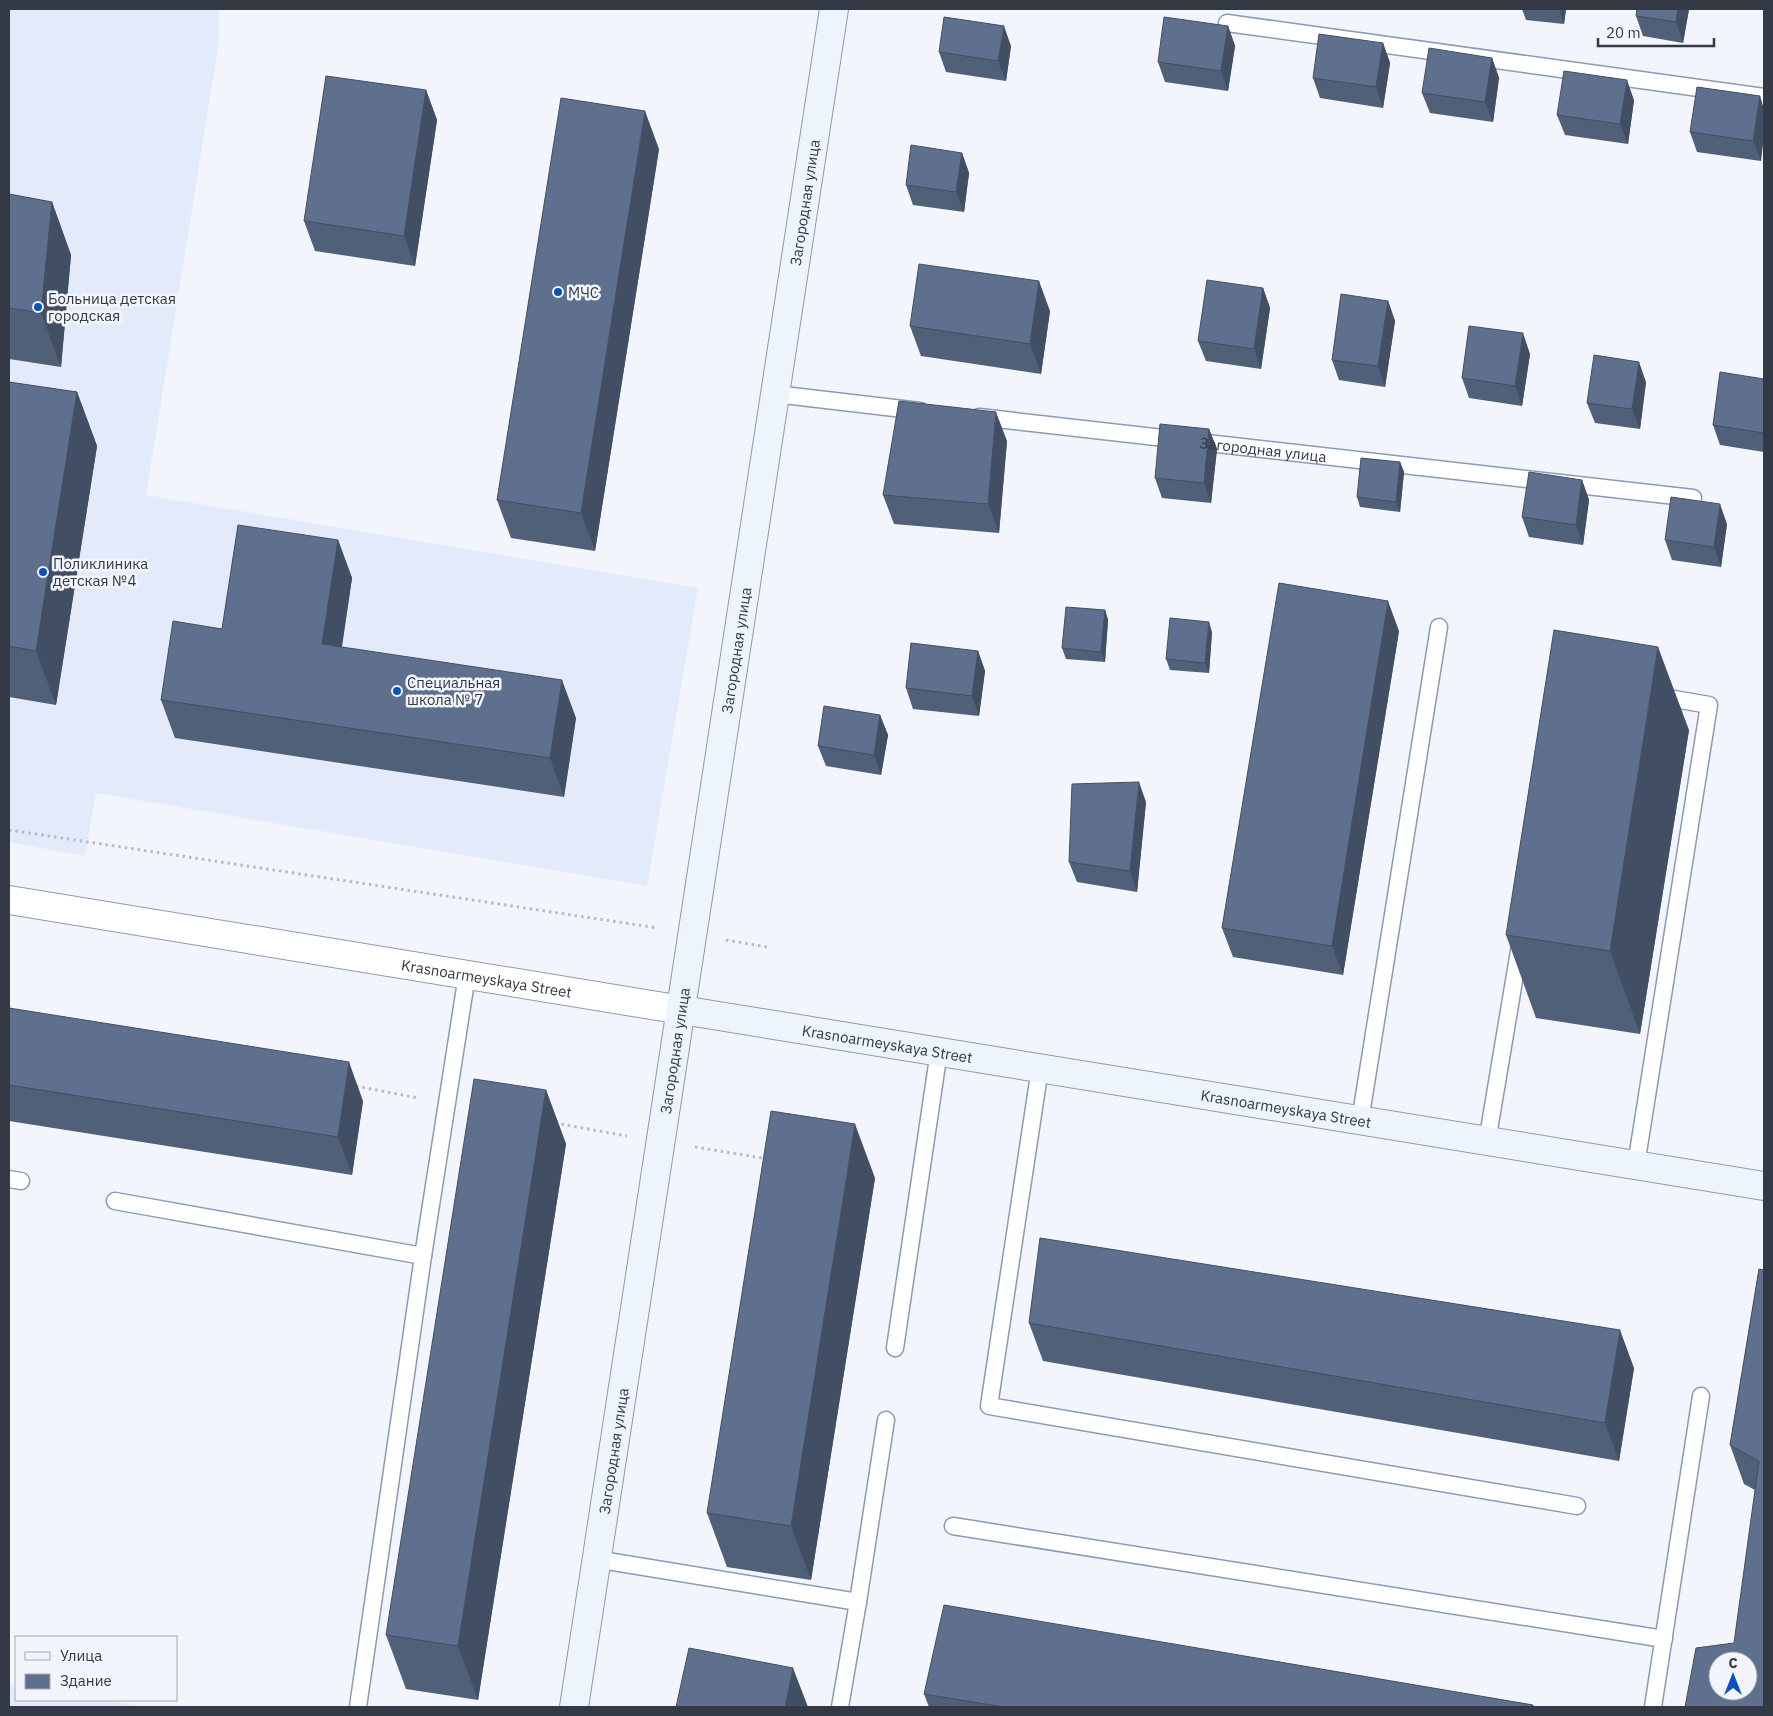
<svg xmlns="http://www.w3.org/2000/svg" width="1773" height="1716" viewBox="0 0 1773 1716" font-family="'IBM Plex Sans',sans-serif">
  <rect width="100%" height="100%" fill="#f2f5fb"/>
  <g fill="#e3ebfa">
    <polygon points="9,9 219,9 219,42 146,495 698,588 647,886 96,793 85,856 9,842"/>
    <polygon points="9,1685 16,1686 16,1700 103,1700 149,1707 9,1707"/>
  </g>
  <g fill="none" stroke-linecap="round" stroke-linejoin="round">
    <defs>
      <g id="service">
        <polyline points="1227,23 1764,97"/>
        <polyline points="775,394 920,411"/>
        <path id="s1" d="M979,417L1693,498"/>
        <polyline points="1040,1068 989,1406 1577,1506"/>
        <polyline points="1360,1121 1439,627"/>
        <polyline points="1487,1142 1520,945"/>
        <polyline points="1636,1165 1709,705 1657,696"/>
        <polyline points="9,1179 21,1181"/>
        <polyline points="115,1201 423,1256"/>
        <polyline points="895,1348 939,1051"/>
        <polyline points="953,1526 1664,1639"/>
        <polyline points="595,1559 858,1602 840,1707"/>
        <polyline points="858,1602 886,1420"/>
        <polyline points="358,1707 423,1256 467,975"/>
        <polyline points="1653,1707 1701,1396"/>
      </g>
      <g id="tertiary">
        <path id="s2" d="M9,900L682,1010"/>
      </g>
      <g id="secondary">
        <path id="s3" d="M682,1010L1764,1186"/>
        <path id="s4" d="M574,1707L834,9"/>
      </g>
    </defs>
    <use href="#service" stroke="#8a9bb5" stroke-width="19"/>
    <use href="#tertiary" stroke="#8a9bb5" stroke-width="30"/>
    <use href="#secondary" stroke="#8a9bb5" stroke-width="30"/>
    <g stroke="#b7bbc3" stroke-width="3" stroke-dasharray="2.5 4" stroke-linecap="butt">
      <polyline points="9,830 658,928"/>
      <polyline points="726,940 767,947"/>
      <polyline points="356,1086 418,1098"/>
      <polyline points="555,1123 627,1136"/>
      <polyline points="695,1147 762,1158"/>
    </g>
    <use href="#service" stroke="#fff" stroke-width="16"/>
    <use href="#tertiary" stroke="#fff" stroke-width="28"/>
    <use href="#secondary" stroke="#edf4fe" stroke-width="28"/>
  </g>
  <g fill="#516079">
    <polygon points="1522,9 1566,9 1564,24 1526,20"/>
    <polygon points="1689,9 1683,43 1643,36 1636,16"/>
    <polygon points="1228,26 1235,46 1228,91 1165,82 1158,62"/>
    <polygon points="1383,43 1390,63 1383,108 1320,98 1313,78"/>
    <polygon points="1011,46 1006,81 946,72 939,52"/>
    <polygon points="1492,58 1499,78 1493,122 1430,113 1422,93"/>
    <polygon points="426,90 437,120 415,266 315,251 304,221"/>
    <polygon points="1760,96 1761,161 1697,152 1690,132"/>
    <polygon points="1634,100 1628,144 1565,135 1557,115"/>
    <polygon points="659,149 595,551 511,538 497,500"/>
    <polygon points="962,153 969,173 964,212 913,205 906,185"/>
    <polygon points="9,194 52,202 71,255 61,367 9,359"/>
    <polygon points="1263,288 1270,308 1261,369 1206,361 1198,341"/>
    <polygon points="1388,301 1395,321 1385,387 1339,380 1332,360"/>
    <polygon points="1050,311 1041,374 921,356 910,326"/>
    <polygon points="1530,354 1522,406 1469,398 1462,378"/>
    <polygon points="1764,379 1764,452 1720,445 1713,425"/>
    <polygon points="9,382 77,392 97,446 56,705 9,697"/>
    <polygon points="1646,382 1640,429 1595,423 1587,403"/>
    <polygon points="1209,429 1217,449 1211,503 1162,498 1155,478"/>
    <polygon points="1007,441 999,533 894,524 883,495"/>
    <polygon points="1400,462 1404,472 1400,512 1360,507 1357,497"/>
    <polygon points="1582,480 1589,500 1583,545 1529,537 1522,517"/>
    <polygon points="1727,524 1721,567 1672,560 1665,540"/>
    <polygon points="338,540 352,578 342,647 576,718 564,797 175,738 161,700 222,629"/>
    <polygon points="1105,610 1108,620 1105,662 1066,659 1062,648"/>
    <polygon points="1399,631 1343,975 1233,957 1222,928"/>
    <polygon points="1212,632 1209,673 1170,670 1166,659"/>
    <polygon points="978,651 985,671 979,716 913,709 906,688"/>
    <polygon points="880,715 888,735 881,775 826,766 818,746"/>
    <polygon points="1689,730 1640,1034 1536,1018 1506,935"/>
    <polygon points="1146,802 1137,892 1077,882 1069,862"/>
    <polygon points="9,1008 363,1101 352,1175 9,1121"/>
    <polygon points="546,1090 566,1144 478,1700 406,1689 386,1635"/>
    <polygon points="875,1178 811,1580 727,1567 707,1513"/>
    <polygon points="1759,1269 1764,1707 1755,1490 1744,1484 1730,1445"/>
    <polygon points="1029,1323 1634,1368 1619,1461 1043,1361"/>
    <polygon points="924,1694 1534,1707 929,1707"/>
  </g>
  <g fill="#424e63">
    <polygon points="1559,9 1566,9 1564,24"/>
    <polygon points="1678,9 1689,9 1683,43 1676,22"/>
    <polygon points="1004,26 1011,46 1006,81 998,61"/>
    <polygon points="1228,26 1235,46 1228,91 1221,71"/>
    <polygon points="1383,43 1390,63 1383,108 1376,87"/>
    <polygon points="1492,58 1499,78 1493,122 1485,102"/>
    <polygon points="1627,80 1634,100 1628,144 1620,124"/>
    <polygon points="426,90 437,120 415,266 404,236"/>
    <polygon points="1760,96 1764,109 1764,136 1761,161 1753,141"/>
    <polygon points="645,111 659,149 595,551 581,513"/>
    <polygon points="962,153 969,173 964,212 956,192"/>
    <polygon points="52,202 71,255 61,367 41,313"/>
    <polygon points="1039,281 1050,311 1041,374 1030,344"/>
    <polygon points="1263,288 1270,308 1261,369 1254,349"/>
    <polygon points="1388,301 1395,321 1385,387 1378,366"/>
    <polygon points="1523,333 1530,354 1522,406 1515,386"/>
    <polygon points="1639,362 1646,382 1640,429 1632,409"/>
    <polygon points="77,392 97,446 56,705 36,651"/>
    <polygon points="996,412 1007,441 999,533 988,504"/>
    <polygon points="1209,429 1217,449 1211,503 1204,483"/>
    <polygon points="1400,462 1404,472 1400,512 1396,502"/>
    <polygon points="1582,480 1589,500 1583,545 1576,525"/>
    <polygon points="1720,504 1727,524 1721,567 1714,547"/>
    <polygon points="338,540 352,578 336,683 322,644"/>
    <polygon points="1388,601 1399,631 1343,975 1332,946"/>
    <polygon points="1105,610 1108,620 1105,662 1101,652"/>
    <polygon points="1209,622 1212,632 1209,673 1205,663"/>
    <polygon points="1658,647 1689,730 1640,1034 1610,951"/>
    <polygon points="978,651 985,671 979,716 972,696"/>
    <polygon points="562,680 576,718 564,797 550,758"/>
    <polygon points="880,715 888,735 881,775 874,755"/>
    <polygon points="1139,782 1146,802 1137,892 1130,871"/>
    <polygon points="349,1062 363,1101 352,1175 338,1137"/>
    <polygon points="546,1090 566,1144 478,1700 458,1646"/>
    <polygon points="855,1124 875,1178 811,1580 791,1526"/>
    <polygon points="1620,1330 1634,1368 1619,1461 1605,1423"/>
    <polygon points="793,1668 808,1707 785,1707"/>
  </g>
  <g fill="#5e708d" stroke="#424e63" fill-rule="evenodd">
    <polygon points="1637,9 1678,9 1676,22 1636,16"/>
    <polygon points="944,17 1004,26 998,61 939,52"/>
    <polygon points="1164,17 1228,26 1221,71 1158,62"/>
    <polygon points="1319,34 1383,43 1376,87 1313,78"/>
    <polygon points="1429,48 1492,58 1485,102 1422,93"/>
    <polygon points="1564,71 1627,80 1620,124 1557,115"/>
    <polygon points="326,76 426,90 404,236 304,221"/>
    <polygon points="1697,87 1760,96 1753,141 1690,132"/>
    <polygon points="561,98 645,111 581,513 497,500"/>
    <polygon points="911,145 962,153 956,192 906,185"/>
    <polygon points="9,194 52,202 41,313 9,308"/>
    <polygon points="919,264 1039,281 1030,344 910,326"/>
    <polygon points="1207,280 1263,288 1254,349 1198,341"/>
    <polygon points="1341,294 1388,301 1378,366 1332,360"/>
    <polygon points="1469,326 1523,333 1515,386 1462,378"/>
    <polygon points="1594,355 1639,362 1632,409 1587,403"/>
    <polygon points="1720,372 1764,379 1764,423 1763,433 1713,425"/>
    <polygon points="9,382 77,392 36,651 9,646"/>
    <polygon points="899,401 996,412 988,504 883,495"/>
    <polygon points="1160,424 1209,429 1204,483 1155,478"/>
    <polygon points="1361,458 1400,462 1396,502 1357,497"/>
    <polygon points="1529,472 1582,480 1576,525 1522,517"/>
    <polygon points="1671,497 1720,504 1714,547 1665,540"/>
    <polygon points="238,525 338,540 322,644 562,680 550,758 161,700 173,621 222,629"/>
    <polygon points="1279,583 1388,601 1332,946 1222,928"/>
    <polygon points="1066,607 1105,610 1101,652 1062,648"/>
    <polygon points="1170,618 1209,622 1205,663 1166,659"/>
    <polygon points="1554,630 1658,647 1610,951 1506,935"/>
    <polygon points="911,643 978,651 972,696 906,688"/>
    <polygon points="824,706 880,715 874,755 818,746"/>
    <polygon points="1139,782 1130,871 1069,862 1072,784"/>
    <polygon points="9,1008 349,1062 338,1137 9,1085"/>
    <polygon points="474,1079 546,1090 458,1646 386,1635"/>
    <polygon points="771,1111 855,1124 791,1526 707,1513"/>
    <polygon points="1040,1238 1620,1330 1605,1423 1029,1323"/>
    <path d="M1759,1269L1764,1270V1707H1685L1696,1648L1734,1643L1759,1461L1730,1445ZM1718,1661H1748V1691H1718Z"/>
    <polygon points="944,1605 1533,1705 1533,1707 1003,1707 924,1694"/>
    <polygon points="689,1648 793,1668 785,1707 676,1707"/>
  </g>
  <g fill="#0b51bb" stroke="#f2f5fb" stroke-width="2">
    <circle cx="558" cy="292" r="5"/>
    <circle cx="38" cy="307" r="5"/>
    <circle cx="43" cy="572" r="5"/>
    <circle cx="397" cy="691" r="5"/>
  </g>
  <g text-anchor="middle" dominant-baseline="central" stroke-width="5" stroke-linejoin="round" paint-order="stroke">
    <g font-size="15" fill="#333945" stroke="#f2f5fb">
      <text stroke="none"><textPath href="#s4" startOffset="1522">Загородная улица</textPath></text>
      <text stroke="none"><textPath href="#s1" startOffset="286">Загородная улица</textPath></text>
      <text stroke="none"><textPath href="#s4" startOffset="1069">Загородная улица</textPath></text>
      <text stroke="none"><textPath href="#s2" startOffset="484">Krasnoarmeyskaya Street</textPath></text>
      <text stroke="none"><textPath href="#s3" startOffset="208">Krasnoarmeyskaya Street</textPath></text>
      <text stroke="none"><textPath href="#s4" startOffset="664">Загородная улица</textPath></text>
      <text stroke="none"><textPath href="#s3" startOffset="612">Krasnoarmeyskaya Street</textPath></text>
      <text stroke="none"><textPath href="#s4" startOffset="259">Загородная улица</textPath></text>
    </g>
    <g font-size="15" fill="#333945" stroke="#f2f5fb" text-anchor="start">
      <text x="568" y="292">МЧС</text>
      <text x="48" y="298">Больница детская<tspan x="48" dy="17">городская</tspan></text>
      <text x="53" y="563">Поликлиника<tspan x="53" dy="17">детская №4</tspan></text>
      <text x="407" y="682">Специальная<tspan x="407" dy="17">школа № 7</tspan></text>
    </g>
  </g>
  <rect width="1773" height="1716" fill="none" stroke="#333945" stroke-width="20"/>
  <rect x="15" y="1636" width="162" height="65" fill="#f2f5fb" stroke="#a6aab2"/>
  <rect x="25" y="1652" width="25" height="8" fill="#edf4fe" stroke="#a6aab2"/>
  <text x="60" y="1661" font-size="15" fill="#333945">Улица</text>
  <rect x="25" y="1674" width="25" height="15" fill="#5e708d" stroke="#a6aab2"/>
  <text x="60" y="1686" font-size="15" fill="#333945">Здание</text>
  <g transform="translate(1733 1676)"><circle r="24" fill="#f2f5fb" stroke="#a6aab2"/>
  <path d="M0-4L9 19L0 12L-9 19Z" fill="#0b51bb"/>
  <text y="-8" font-size="14" font-weight="bold" text-anchor="middle" fill="#333945">С</text>
  </g>
  <path d="M1598 38v8h116v-8" fill="none" stroke="#333945" stroke-width="2.5"/>
  <text x="1606" y="38" font-size="15" fill="#333945" stroke="#f2f5fb" stroke-width="4" paint-order="stroke">20 m</text>
</svg>
